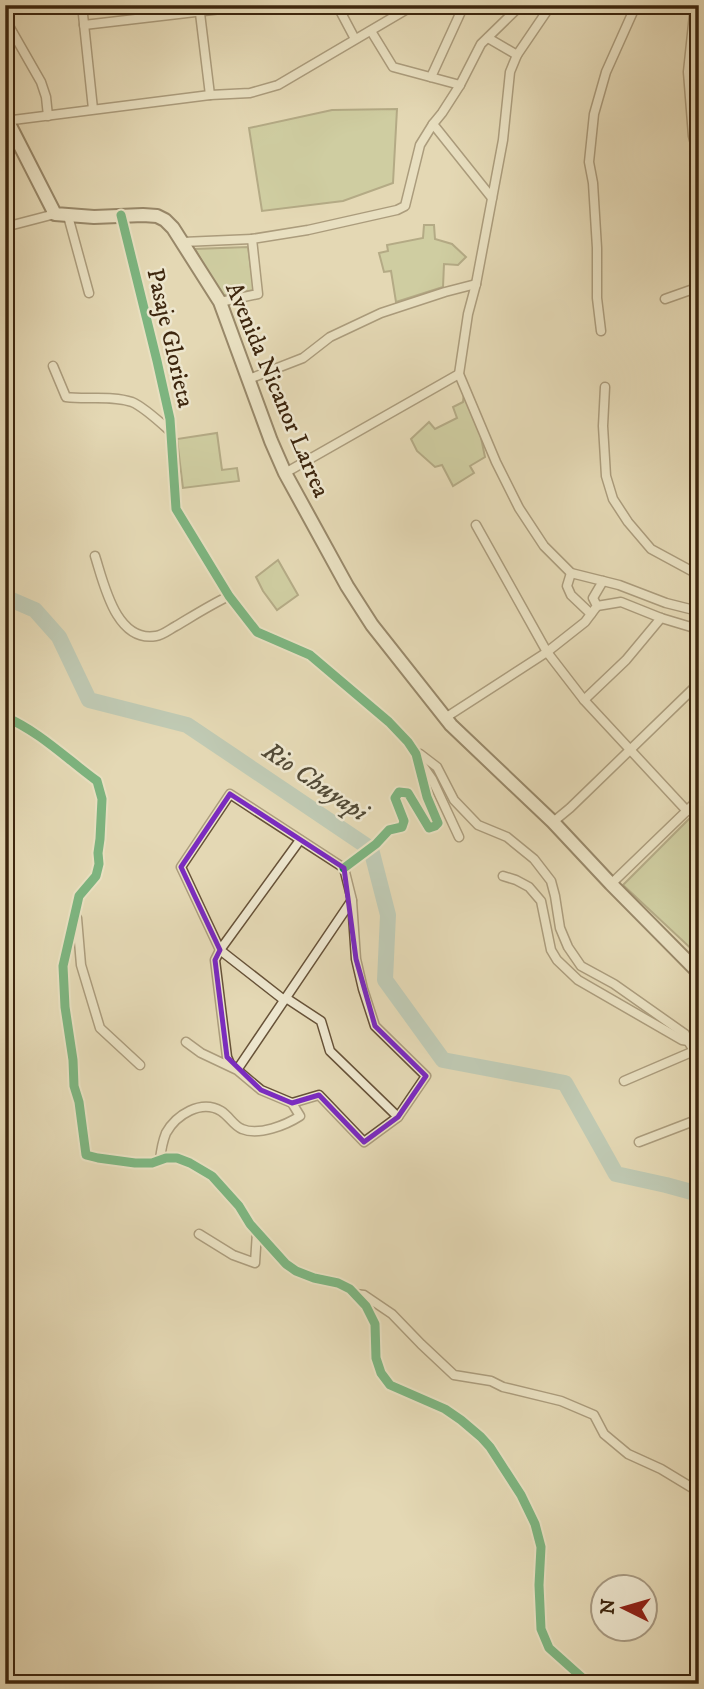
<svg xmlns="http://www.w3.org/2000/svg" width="704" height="1689" viewBox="0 0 704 1689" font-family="'IM FELL DW Pica',serif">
  <rect width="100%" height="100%" fill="#e4d8b4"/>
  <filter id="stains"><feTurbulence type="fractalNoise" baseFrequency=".00286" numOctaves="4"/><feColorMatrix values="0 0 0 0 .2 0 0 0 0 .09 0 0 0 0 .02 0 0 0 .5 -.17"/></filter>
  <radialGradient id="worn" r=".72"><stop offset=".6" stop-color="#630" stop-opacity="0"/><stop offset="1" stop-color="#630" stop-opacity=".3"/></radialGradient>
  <g fill="#b6be8b" stroke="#7a724c" stroke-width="2">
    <polygon points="397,109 393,183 343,201 262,211 249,128 332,110"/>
    <polygon points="424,225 434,225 435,239 452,244 466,257 458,265 444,264 443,287 396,302 391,271 384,272 379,253 388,251 387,245 423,238"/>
    <polygon points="248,247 254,290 221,296 195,249"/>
    <polygon points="464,392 478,423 485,457 470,466 474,473 453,486 442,465 435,467 417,451 411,439 429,422 435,429 457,418 453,407 463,402"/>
    <polygon points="217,433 222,470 237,468 239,481 183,488 177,439"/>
    <polygon points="278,560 298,595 277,610 263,591 256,577"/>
    <polygon points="689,819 699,822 699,956 623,885"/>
  </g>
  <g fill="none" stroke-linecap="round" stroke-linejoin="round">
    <polyline stroke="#96b9b3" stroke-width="16" points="5,597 35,610 59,637 89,700 187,725 371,849 388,915 385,980 443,1060 565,1083 616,1174 666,1185 699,1194"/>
    <defs>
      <g id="minor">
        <polyline points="82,5 93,109"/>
        <polyline points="199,5 210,95"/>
        <polyline points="337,5 355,39"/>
        <polyline points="551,5 517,55 510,72 503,140 476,284 468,314 459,374 496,462 519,508 544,546 571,573 619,585 666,603 690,609 699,609"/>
        <polyline points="695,5 688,72 693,136 699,160"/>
        <polyline points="5,19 41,82 46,97 48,116"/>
        <polyline points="84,25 256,5"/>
        <polyline points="371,31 393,67 460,85"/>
        <polyline points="488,38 517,55"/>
        <polyline points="431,77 464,5"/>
        <polyline points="5,121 210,95 250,93 278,85 414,5"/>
        <polyline points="492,198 433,124 442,113 460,85 481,44 521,5"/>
        <polyline points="121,215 157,361 170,419 176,509 229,596 257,632 310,655 389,722 408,742 416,754 427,797 438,823 435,826 429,828 408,793 399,792 395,798 404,821 402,827 389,830 376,844 344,868"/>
        <polyline points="68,216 89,293"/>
        <polyline points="5,227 55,214"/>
        <polyline points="183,242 252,239"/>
        <polyline points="665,299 699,287"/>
        <polyline points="220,302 258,294 252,239 308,230 397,210 405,206 420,145 433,124"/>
        <polyline points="601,331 597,298 597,248 593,183 589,162 594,114 606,72 636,5"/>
        <path d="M53,366L66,397C87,400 111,395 132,402C144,407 161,423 171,432"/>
        <polyline points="249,379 303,358 330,337 381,313 445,292 476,284"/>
        <polyline points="605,387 603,426 606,476 613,499 628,522 651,549 699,575"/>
        <polyline points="285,473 459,374"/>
        <polyline points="476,525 547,652 584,700 687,811"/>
        <path d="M95,556C104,584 116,643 156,636C163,635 170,629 176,626C193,616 210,605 229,596"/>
        <polyline points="571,573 567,586 571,595 591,614"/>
        <polyline points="597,606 621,602 661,618 691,627 699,632"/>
        <polyline points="584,700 626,660 661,618"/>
        <path d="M5,717C39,731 68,760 97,781L102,799L100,839L98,853L99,864L96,876L79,896L63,966L65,1007L73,1060L74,1086L79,1102L86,1155L98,1158L135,1163H152L166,1158H177L190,1163L212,1176L239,1206L250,1224L286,1264L296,1271L314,1278L338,1283L350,1289L366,1306L375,1324L376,1358L381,1373L390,1385L445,1409L461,1420L481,1437L490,1447L521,1495L535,1524L541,1547L539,1585L541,1629L549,1648L587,1682L591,1684"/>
        <polyline points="445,718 547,652 585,622 597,606 593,598 603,581"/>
        <polyline points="416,754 420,754 437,767 454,800 478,825 507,837 534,859 551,881 555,896 560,928 568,947 581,966 614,984 685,1034 688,1041"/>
        <polyline points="423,766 432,779 459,837"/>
        <polyline points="553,822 570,808 699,683"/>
        <polyline points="503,876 516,880 529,887 541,901 551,950 557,960 578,980 682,1040 688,1041 699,1059"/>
        <polyline points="611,884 699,799"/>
        <polyline points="352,901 356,959 363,989 375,1026 426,1076 398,1117"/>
        <polyline points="77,918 81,965 100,1028 140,1065"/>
        <polyline points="286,998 321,1021 330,1051 398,1117 364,1142 319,1095 292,1103"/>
        <polyline points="284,1000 220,950 300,840"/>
        <polyline points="624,1081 694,1051"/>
        <polyline points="639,1142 699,1119"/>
        <path d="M160,1160C161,1150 162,1143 166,1133C176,1115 201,1099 221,1111C229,1116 234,1126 242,1129C259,1136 286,1125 300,1116L292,1103L261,1090L230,1064L227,1057L215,960L220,950L181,867L230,794L344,868L352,900L237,1070L201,1053L186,1042"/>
        <polyline points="199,1234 233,1255 255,1263 257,1232"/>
        <polyline points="355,1294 364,1295 392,1314 421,1344 454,1375 491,1381 503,1387 561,1401 594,1415 604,1434 628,1454 661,1469 699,1492"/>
      </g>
      <polyline id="secondary" points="5,116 55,214 94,217 143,215 157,216 165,220 173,228 220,302 271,441 285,473 347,586 372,625 451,725 553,822 611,884 699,973"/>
    </defs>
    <use href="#minor" stroke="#675238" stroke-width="11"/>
    <use href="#secondary" stroke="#3d260e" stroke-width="16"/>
    <use href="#minor" stroke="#ede6ce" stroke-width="8"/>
    <use href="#secondary" stroke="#ede6ce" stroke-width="12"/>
    <defs>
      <g id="cycleway">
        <polyline points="121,215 157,361 170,419 176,509 229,596 257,632 310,655 389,722 408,742 416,754 427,797 438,823 435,826 429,828 408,793 399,792 395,798 404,821 402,827 389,830 376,844 344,868"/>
        <path d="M5,717C39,731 68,760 97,781L102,799L100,839L98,853L99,864L96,876L79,896L63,966L65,1007L73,1060L74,1086L79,1102L86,1155L98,1158L135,1163H152L166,1158H177L190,1163L212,1176L239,1206L250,1224L286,1264L296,1271L314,1278L338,1283L350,1289L366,1306L375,1324L376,1358L381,1373L390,1385L445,1409L461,1420L481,1437L490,1447L521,1495L535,1524L541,1547L539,1585L541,1629L549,1648L587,1682L591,1684"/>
      </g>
    </defs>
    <use href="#cycleway" stroke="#ede6ce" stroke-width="13"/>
    <use href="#cycleway" stroke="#00873e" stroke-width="9"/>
  </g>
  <path d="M0 0H704V1689H0ZM230,794L344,868L356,959L375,1026L426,1076L398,1117L364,1142L319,1095L292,1103L261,1090L227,1057L215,960L220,950L181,867Z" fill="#e4d8b4" fill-opacity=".55" fill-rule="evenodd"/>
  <path fill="none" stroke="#7b2cbf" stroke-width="5" stroke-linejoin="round" d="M230,794L344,868L356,959L375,1026L426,1076L398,1117L364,1142L319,1095L292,1103L261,1090L227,1057L215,960L220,950L181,867Z"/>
  <g text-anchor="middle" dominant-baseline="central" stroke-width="5" stroke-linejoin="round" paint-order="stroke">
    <g font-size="24" fill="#3d260e" stroke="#ede6ce">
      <text transform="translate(170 338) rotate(77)">Pasaje Glorieta</text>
      <text transform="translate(277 390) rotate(67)">Avenida Nicanor Larrea</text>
    </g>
    <g font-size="26" font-style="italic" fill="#534b37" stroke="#ede6ce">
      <text transform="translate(315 782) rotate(34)">Rio Chuyapi</text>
    </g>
  </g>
  <rect width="704" height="1689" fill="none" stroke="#e4d8b4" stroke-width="28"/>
  <rect x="7" y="7" width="690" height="1675" fill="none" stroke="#3d260e" stroke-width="3.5"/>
  <rect x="14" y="14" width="676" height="1661" fill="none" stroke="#3d260e" stroke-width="2"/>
  <g transform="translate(624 1608) rotate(275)"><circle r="33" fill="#ede6ce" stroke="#a79981" stroke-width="2"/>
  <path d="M0-5L12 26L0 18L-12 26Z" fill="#8f2418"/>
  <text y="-10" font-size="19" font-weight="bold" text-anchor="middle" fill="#3d260e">N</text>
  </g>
  <rect width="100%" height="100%" filter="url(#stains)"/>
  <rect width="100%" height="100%" fill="url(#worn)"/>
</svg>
